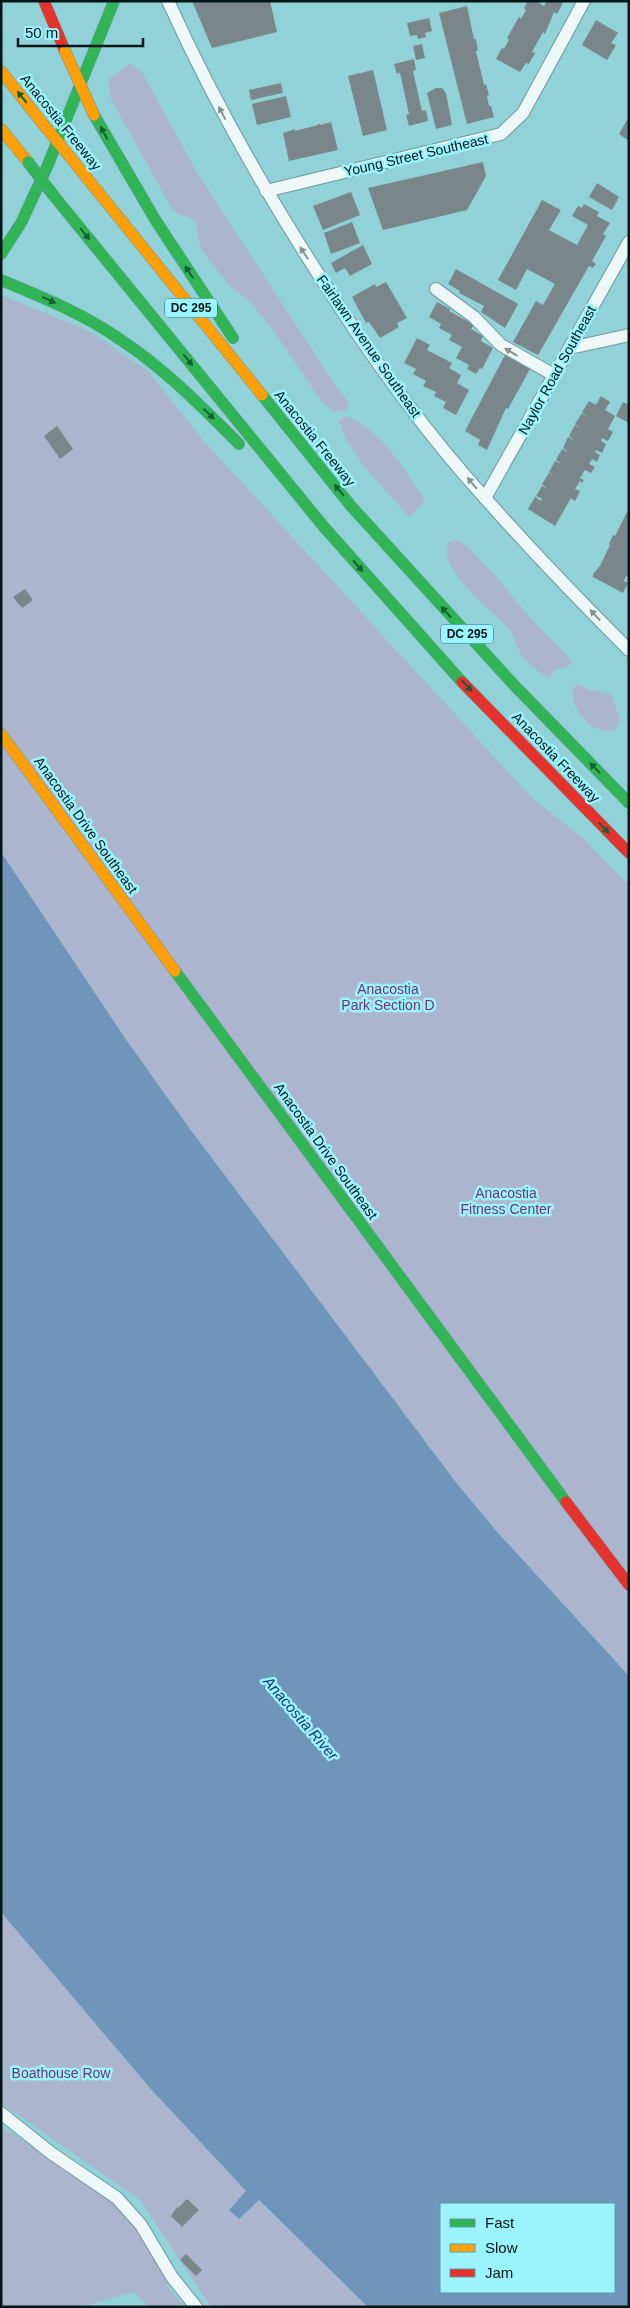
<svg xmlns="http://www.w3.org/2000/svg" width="630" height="2308" viewBox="0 0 630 2308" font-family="Helvetica,sans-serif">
  <rect width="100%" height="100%" fill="#91d2d8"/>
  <g fill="#abb5cd">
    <polygon points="130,63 142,72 196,171 335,385 347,400 349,405 346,410 334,412 321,401 282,343 250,301 231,287 206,256 200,247 196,223 191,218 178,214 172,209 111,99 108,80"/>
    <polygon points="1,295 87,330 148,371 203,440 533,799 583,838 629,885 629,1676 499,1534 458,1485 187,1125 127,1041 1,852"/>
    <path d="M346,416C383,431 404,469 425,500L409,517L363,465L346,439L339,421Z"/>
    <path d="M457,540L466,545L494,574L525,612L572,661L570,665L554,671L549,678C544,676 541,673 537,670C529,664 523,659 519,650C516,643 514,635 509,629C494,612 434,567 449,542Z"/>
    <path d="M578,684L589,690L611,694L620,720L616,729C594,739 569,708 573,688Z"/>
    <polygon points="1,1912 149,2087 246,2191 229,2210 239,2219 258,2200 368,2307 211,2307 140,2200 1,2103"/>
    <polygon points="1,2126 108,2198 131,2219 169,2283 165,2284 185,2307 150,2307 134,2292 81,2307 1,2307"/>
  </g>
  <path fill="#6f95bb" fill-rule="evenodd" d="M1,852L127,1041L187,1125L458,1485L499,1534L629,1676V2307H368L259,2200L239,2219L229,2210L246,2191L149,2087L1,1912ZM441,2204H614V2292H441Z"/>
  <g fill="#79878a">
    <polygon points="192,1 270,1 277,32 212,48"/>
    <polygon points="528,1 536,1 544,6 547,1 564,1 557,14 554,12 545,34 543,32 532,52 535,53 529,64 526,63 520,72 496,59 502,48 504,49 509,40 507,38 519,17 521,19 526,10 524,8"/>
    <polygon points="467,6 474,39 476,39 478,51 476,51 484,85 486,84 489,95 487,96 489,106 491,106 494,117 467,124 439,13"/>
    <polygon points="429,18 432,31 425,33 426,37 418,39 417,35 410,36 407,23"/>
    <polygon points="596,20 618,33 611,43 616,45 607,60 582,45"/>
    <polygon points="422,44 425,58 416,60 413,46"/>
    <polygon points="414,59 416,70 413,71 422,111 426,110 428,121 409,126 406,115 409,114 400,73 397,74 394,64"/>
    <polygon points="373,70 387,130 363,136 348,76"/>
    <polygon points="281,83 283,93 251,100 249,90"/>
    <polygon points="436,88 442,88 446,93 452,125 436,129 427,93"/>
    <polygon points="286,96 291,117 257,125 252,104"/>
    <polygon points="627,120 629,121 629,141 619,134"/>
    <polygon points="331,122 338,150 289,161 283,133 295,129 295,131 318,125 319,123 320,125"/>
    <polygon points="483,162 486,176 467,210 383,230 368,188"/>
    <polygon points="597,183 619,197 612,210 589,197"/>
    <polygon points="351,192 360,215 323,230 313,206"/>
    <polygon points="542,200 561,210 549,230 577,245 588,225 572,216 578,206 582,208 584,204 599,212 597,216 610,223 603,234 606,236 592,261 596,264 593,268 589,266 538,355 513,342 536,301 543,305 555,284 527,269 516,290 498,280"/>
    <polygon points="352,222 360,243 331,254 324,233"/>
    <polygon points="363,245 372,264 350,276 345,268 336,273 331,263"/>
    <polygon points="456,269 518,304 505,328 481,312 484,306 459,293 460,291 448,284"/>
    <polygon points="386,282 407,318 397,323 399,327 380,338 369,322 366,323 352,297 375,284 376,287"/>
    <polygon points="437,302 450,309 449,311 474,325 471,329 483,336 481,341 493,348 482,369 480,368 476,374 467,369 469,365 456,358 462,347 449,340 452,335 439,328 441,324 429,317"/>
    <polygon points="417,338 430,345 427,350 452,363 449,368 461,375 457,383 469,390 456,415 443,408 446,402 434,396 436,392 423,386 426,381 413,374 416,369 404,363"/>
    <polygon points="505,355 530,369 508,409 506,408 487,450 478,445 480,440 465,431"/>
    <polygon points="601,396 610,402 605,410 615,416 608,429 613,432 608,441 602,438 601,441 606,444 602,453 596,450 595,452 600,455 597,462 592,459 589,464 595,467 591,473 585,470 580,478 584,480 582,483 580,481 575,489 580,491 575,501 571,498 555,526 528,509 535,497 541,501 542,499 536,496 542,486 547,489 542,484 549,473 555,477 549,472 555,461 562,464 556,460 562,449 569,453 563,448 568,437 575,441 569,436 575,425 581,429 575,424 582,413 588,417 582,412 589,401 596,405"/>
    <polygon points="623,402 629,405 629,423 616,416"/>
    <polygon points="57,426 73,449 60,459 44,436"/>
    <polygon points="627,512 629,513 629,577 626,576 624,581 628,583 623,593 593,577 593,574 600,566 610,545 609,544 613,535 615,536"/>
    <polygon points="25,589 33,600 22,608 13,597"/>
    <polygon points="187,2199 199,2210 182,2227 171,2216 177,2207 178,2208"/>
    <polygon points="186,2254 202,2270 196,2276 180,2260"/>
  </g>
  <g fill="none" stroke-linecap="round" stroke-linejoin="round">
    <defs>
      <g id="street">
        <path d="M168,1C211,96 261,185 317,272C367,351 422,429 485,498C531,550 580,601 629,650"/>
        <polyline points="266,191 501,134 523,113 584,1"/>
        <polyline points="436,289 474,317 501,345 554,375"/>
        <polyline points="570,348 629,335"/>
        <polyline points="485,498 629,242"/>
        <polyline points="1,2113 51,2153 117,2198 141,2225 172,2277 196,2307"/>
      </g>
      <g id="fast">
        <polyline points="94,115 156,221 233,338"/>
        <polyline points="54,196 324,527 462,682"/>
        <polyline points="1,254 21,223 47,167 114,1"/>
        <path d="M1,280C42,297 84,314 121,340C165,369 202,407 239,444"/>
        <polyline points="262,395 351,506 514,685 629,803"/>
        <polyline points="175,971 566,1502"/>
      </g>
      <g id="slow">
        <polyline points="1,71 43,124"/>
        <polyline points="1,129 28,162"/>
        <polyline points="70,157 262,395"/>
        <polyline points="1,734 175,971"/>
      </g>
      <g id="jam">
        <polyline points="44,1 65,51"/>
        <polyline points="462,682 629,853"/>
        <polyline points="566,1502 629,1585"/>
      </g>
    </defs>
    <use href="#street" stroke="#6a9a9e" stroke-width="14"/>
    <use href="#fast" stroke="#6a9a9e" stroke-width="12"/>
    <use href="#slow" stroke="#6a9a9e" stroke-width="12"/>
    <use href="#jam" stroke="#6a9a9e" stroke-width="12"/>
    <use href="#street" stroke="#eef8f9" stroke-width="12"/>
    <use href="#fast" stroke="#30b455" stroke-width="11"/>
    <use href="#slow" stroke="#ff9f0a" stroke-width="11"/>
    <use href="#jam" stroke="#e5322d" stroke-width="11"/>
    <defs>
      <polyline id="fast-bridge" points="28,162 54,196"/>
      <g id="slow-bridge">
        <polyline points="65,51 94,115"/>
        <polyline points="43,124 70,157"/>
      </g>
    </defs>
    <use href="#fast-bridge" stroke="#6b938d" stroke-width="12" stroke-linecap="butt"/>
    <use href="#slow-bridge" stroke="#6b938d" stroke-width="12" stroke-linecap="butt"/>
    <use href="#fast-bridge" stroke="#30b455" stroke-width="11"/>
    <use href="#slow-bridge" stroke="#ff9f0a" stroke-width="11"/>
  </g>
  <defs><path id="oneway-solid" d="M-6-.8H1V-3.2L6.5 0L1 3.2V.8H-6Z" transform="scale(1.25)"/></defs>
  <g fill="#165e34">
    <use href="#oneway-solid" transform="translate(22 97) rotate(-129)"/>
    <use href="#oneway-solid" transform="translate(104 133) rotate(-118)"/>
    <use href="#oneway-solid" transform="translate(85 234) rotate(51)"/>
    <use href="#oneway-solid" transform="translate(189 272) rotate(-123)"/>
    <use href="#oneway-solid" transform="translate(49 300) rotate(25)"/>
    <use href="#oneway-solid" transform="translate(188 360) rotate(51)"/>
    <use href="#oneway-solid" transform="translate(209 414) rotate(44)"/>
    <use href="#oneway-solid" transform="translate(339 490) rotate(-130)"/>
    <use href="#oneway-solid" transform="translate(358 566) rotate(49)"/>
    <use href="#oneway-solid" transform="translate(446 612) rotate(-133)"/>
    <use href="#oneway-solid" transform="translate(467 686) rotate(47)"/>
    <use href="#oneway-solid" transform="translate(595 768) rotate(-134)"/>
    <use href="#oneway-solid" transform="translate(604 828) rotate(46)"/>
  </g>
  <g fill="#839394">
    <use href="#oneway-solid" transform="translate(222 113) rotate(-118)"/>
    <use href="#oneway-solid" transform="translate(304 253) rotate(-124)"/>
    <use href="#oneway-solid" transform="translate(511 352) rotate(-149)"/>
    <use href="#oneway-solid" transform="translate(472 483) rotate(-130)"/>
    <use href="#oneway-solid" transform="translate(595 615) rotate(-133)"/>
  </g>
  <g text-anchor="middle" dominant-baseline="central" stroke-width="5" stroke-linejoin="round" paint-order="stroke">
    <g fill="#9bf4fd" stroke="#2e595d" stroke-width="1">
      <rect x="165" y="298.5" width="52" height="19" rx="4"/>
      <rect x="441" y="624.5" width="52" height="19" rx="4"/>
    </g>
    <g font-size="12" font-weight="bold" fill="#001719">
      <text x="191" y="308">DC 295</text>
      <text x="467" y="634">DC 295</text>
    </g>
    <g font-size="14" fill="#001719" stroke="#9bf4fd">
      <text transform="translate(61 122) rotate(51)">Anacostia Freeway</text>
      <text transform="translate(416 155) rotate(-13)">Young Street Southeast</text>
      <text transform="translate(369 346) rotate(55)">Fairlawn Avenue Southeast</text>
      <text transform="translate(557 370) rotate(-61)">Naylor Road Southeast</text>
      <text transform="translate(315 438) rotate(51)">Anacostia Freeway</text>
      <text transform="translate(556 757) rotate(46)">Anacostia Freeway</text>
      <text transform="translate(86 825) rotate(54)">Anacostia Drive Southeast</text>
      <text transform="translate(326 1151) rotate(54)">Anacostia Drive Southeast</text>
    </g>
    <g font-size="14" fill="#6c3573" stroke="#9bf4fd">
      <text x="388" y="989">Anacostia<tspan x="388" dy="16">Park Section D</tspan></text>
      <text x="506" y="1193">Anacostia<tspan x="506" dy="16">Fitness Center</tspan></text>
      <text x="61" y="2073">Boathouse Row</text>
    </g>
    <g font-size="15" font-style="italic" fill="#193676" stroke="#9bf4fd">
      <text transform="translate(301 1718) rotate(49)">Anacostia River</text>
    </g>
  </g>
  <rect width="630" height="2308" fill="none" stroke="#001719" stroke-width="5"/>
  <rect x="440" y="2203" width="175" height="90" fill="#9bf4fd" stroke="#5d9ca2"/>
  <rect x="450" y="2219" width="25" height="8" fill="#30b455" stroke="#5d9ca2"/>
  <text x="485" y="2228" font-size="15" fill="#001719">Fast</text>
  <rect x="450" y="2244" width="25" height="8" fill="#ff9f0a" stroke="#5d9ca2"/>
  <text x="485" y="2253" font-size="15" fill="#001719">Slow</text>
  <rect x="450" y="2269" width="25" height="8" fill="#e5322d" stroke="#5d9ca2"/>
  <text x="485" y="2278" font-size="15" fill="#001719">Jam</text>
  <path d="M18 38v8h125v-8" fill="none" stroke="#001719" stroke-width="2.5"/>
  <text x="25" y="38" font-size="15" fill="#001719" stroke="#9bf4fd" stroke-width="4" paint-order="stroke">50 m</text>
</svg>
